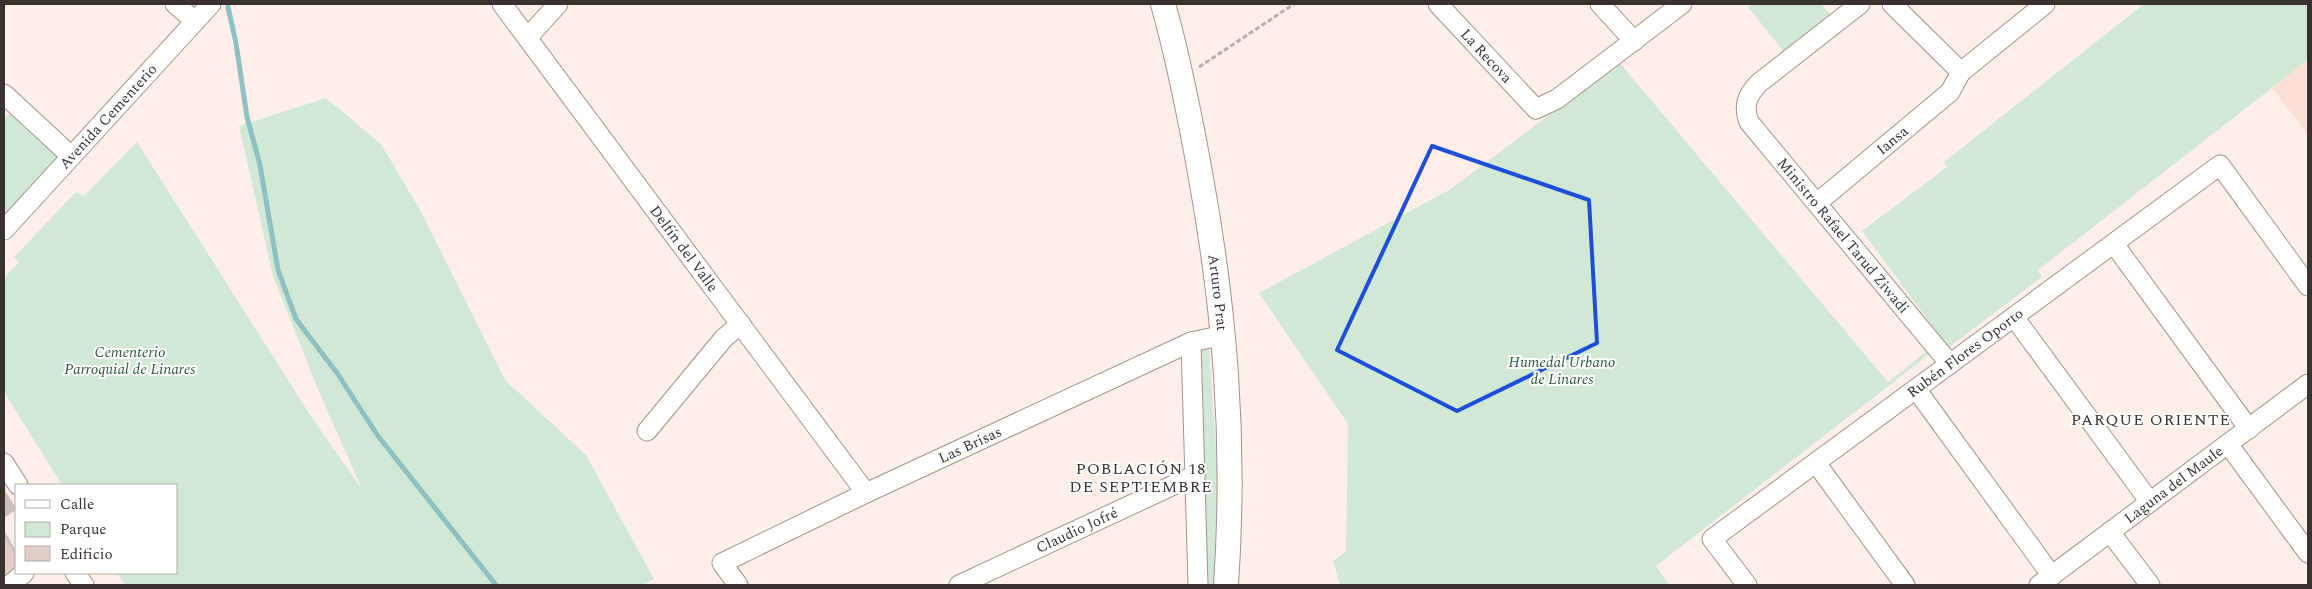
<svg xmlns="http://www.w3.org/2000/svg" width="2312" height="589" viewBox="0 0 2312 589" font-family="Spectral,serif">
  <rect width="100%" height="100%" fill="#ffefe8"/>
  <polygon fill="#fce0d4" points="2308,60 2308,135 2272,88"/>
  <g fill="#d1e9d4">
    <polygon points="1752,4 1821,4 1830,14 1784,52 1748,7"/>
    <polygon points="2144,4 2308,4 2308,60 2038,270 2042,277 1948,348 1944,343 1656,566 1669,585 1340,585 1333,561 1346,552 1348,424 1259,293 1451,189 1619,62 1888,382 1942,339 1862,231 1947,167 1944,162"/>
    <polygon points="326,98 381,144 420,210 505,380 586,455 654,579 643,585 125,585 117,573 176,573 176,485 62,485 4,392 4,278 19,262 14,257 76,192 84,196 137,142 314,421 362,489 319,392 273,276 239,126"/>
    <polygon points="12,110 60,155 4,217 4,120"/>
    <polygon points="1209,348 1219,492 1214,585 1205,585 1198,350"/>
  </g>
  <g fill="#0003">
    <polygon points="4,489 16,508 16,510 4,518"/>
    <polygon points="4,530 16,551 16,573 30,573 33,578 23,585 4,585"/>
  </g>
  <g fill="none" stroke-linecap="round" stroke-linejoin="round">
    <polyline stroke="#8dc0c3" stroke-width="5" points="228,7 236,43 247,117 260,165 278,270 296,319 337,373 378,436 496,585"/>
  </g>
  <polygon fill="#e2cec6" points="4,536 16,557 16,569 4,578"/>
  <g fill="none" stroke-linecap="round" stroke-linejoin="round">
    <defs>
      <g id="minor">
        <polyline points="175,4 195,21"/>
        <path id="s1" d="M502,4L866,493"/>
        <path id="s2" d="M1438,4L1536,109L1557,99L1682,4"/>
        <polyline points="1600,4 1634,41"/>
        <path id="s3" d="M1860,4L1759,83C1747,95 1743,106 1749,122L1950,364"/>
        <polyline points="1892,4 1961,72"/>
        <polyline points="528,37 558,4"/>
        <polyline points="4,94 71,156"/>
        <path id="s4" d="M1817,203L1950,92L1961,72L2045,4"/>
        <path id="s5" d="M4,230L211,4"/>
        <polyline points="2114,244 2249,429"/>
        <polyline points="2014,317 2150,502"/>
        <polyline points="1191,342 1198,585"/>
        <polyline points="1916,389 2052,576"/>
        <polyline points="647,431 724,338 741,324"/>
        <polyline points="2228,444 2308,553"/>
        <polyline points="4,463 18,485"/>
        <polyline points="1816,463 1905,585"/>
        <polyline points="2110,532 2150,585"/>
        <polyline points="75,573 84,585"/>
        <polyline points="10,585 24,573"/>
        <path id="s6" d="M738,585L722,563L866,493L1191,342L1224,335"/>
        <path id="s7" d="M959,585L1195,475"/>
        <path id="s8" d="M1747,585L1712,539L2220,165L2308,286"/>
        <path id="s9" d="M2039,585L2308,384"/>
      </g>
      <g id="major">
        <path id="s10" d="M1163,4C1178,57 1189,112 1199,167C1225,308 1236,441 1226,585"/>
      </g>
    </defs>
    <use href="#minor" stroke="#a4928a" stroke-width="21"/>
    <use href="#major" stroke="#a4928a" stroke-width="26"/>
    <polyline stroke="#b8aca6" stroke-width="3" stroke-dasharray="5 2.5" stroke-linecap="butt" points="1199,67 1294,4"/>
    <use href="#minor" stroke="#fff" stroke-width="19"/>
    <use href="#major" stroke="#fff" stroke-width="24"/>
  </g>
  <path fill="none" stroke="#1d4ed8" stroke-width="4" stroke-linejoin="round" d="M1432,146L1589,200L1597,343L1457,411L1337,350Z"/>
  <g text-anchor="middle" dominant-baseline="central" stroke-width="4" stroke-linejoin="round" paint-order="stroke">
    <g font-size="15" fill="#39322e" stroke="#fff">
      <text stroke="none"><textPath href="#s2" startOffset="71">La Recova</textPath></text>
      <text stroke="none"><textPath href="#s5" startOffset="154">Avenida Cementerio</textPath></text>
      <text stroke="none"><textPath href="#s4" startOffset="98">Iansa</textPath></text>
      <text stroke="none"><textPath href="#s3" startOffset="319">Ministro Rafael Tarud Ziwadi</textPath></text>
      <text stroke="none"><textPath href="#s1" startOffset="305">Delfín del Valle</textPath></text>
      <text stroke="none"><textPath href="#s10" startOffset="294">Arturo Prat</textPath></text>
      <text stroke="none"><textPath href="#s8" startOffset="372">Rubén Flores Oporto</textPath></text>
      <text stroke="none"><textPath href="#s6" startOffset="302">Las Brisas</textPath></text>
      <text stroke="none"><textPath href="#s9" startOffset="168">Laguna del Maule</textPath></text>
      <text stroke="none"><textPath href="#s7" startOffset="130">Claudio Jofré</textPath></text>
    </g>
    <g font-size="15" font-style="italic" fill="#2a5b34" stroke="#fff">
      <text x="130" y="352">Cementerio<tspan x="130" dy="17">Parroquial de Linares</tspan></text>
      <text x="1562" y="362">Humedal Urbano<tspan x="1562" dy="17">de Linares</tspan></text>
    </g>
    <g font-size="16" letter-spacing="1" fill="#39322e" stroke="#fff">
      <text x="2151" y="420">PARQUE ORIENTE</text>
      <text x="1141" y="469">POBLACIÓN 18<tspan x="1141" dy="18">DE SEPTIEMBRE</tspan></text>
    </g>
  </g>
  <rect width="2312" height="589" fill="none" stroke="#39322e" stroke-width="10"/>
  <rect x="15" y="484" width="162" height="90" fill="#ffffff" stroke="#b0adab"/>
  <rect x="25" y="500" width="25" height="8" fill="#ffffff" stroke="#b0adab"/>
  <text x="60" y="509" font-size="15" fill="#39322e">Calle</text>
  <rect x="25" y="522" width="25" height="15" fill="#d1e9d4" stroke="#b0adab"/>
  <text x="60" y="534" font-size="15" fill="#39322e">Parque</text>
  <rect x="25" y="546" width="25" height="15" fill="#e2cec6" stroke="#b0adab"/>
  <text x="60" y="559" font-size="15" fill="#39322e">Edificio</text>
</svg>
